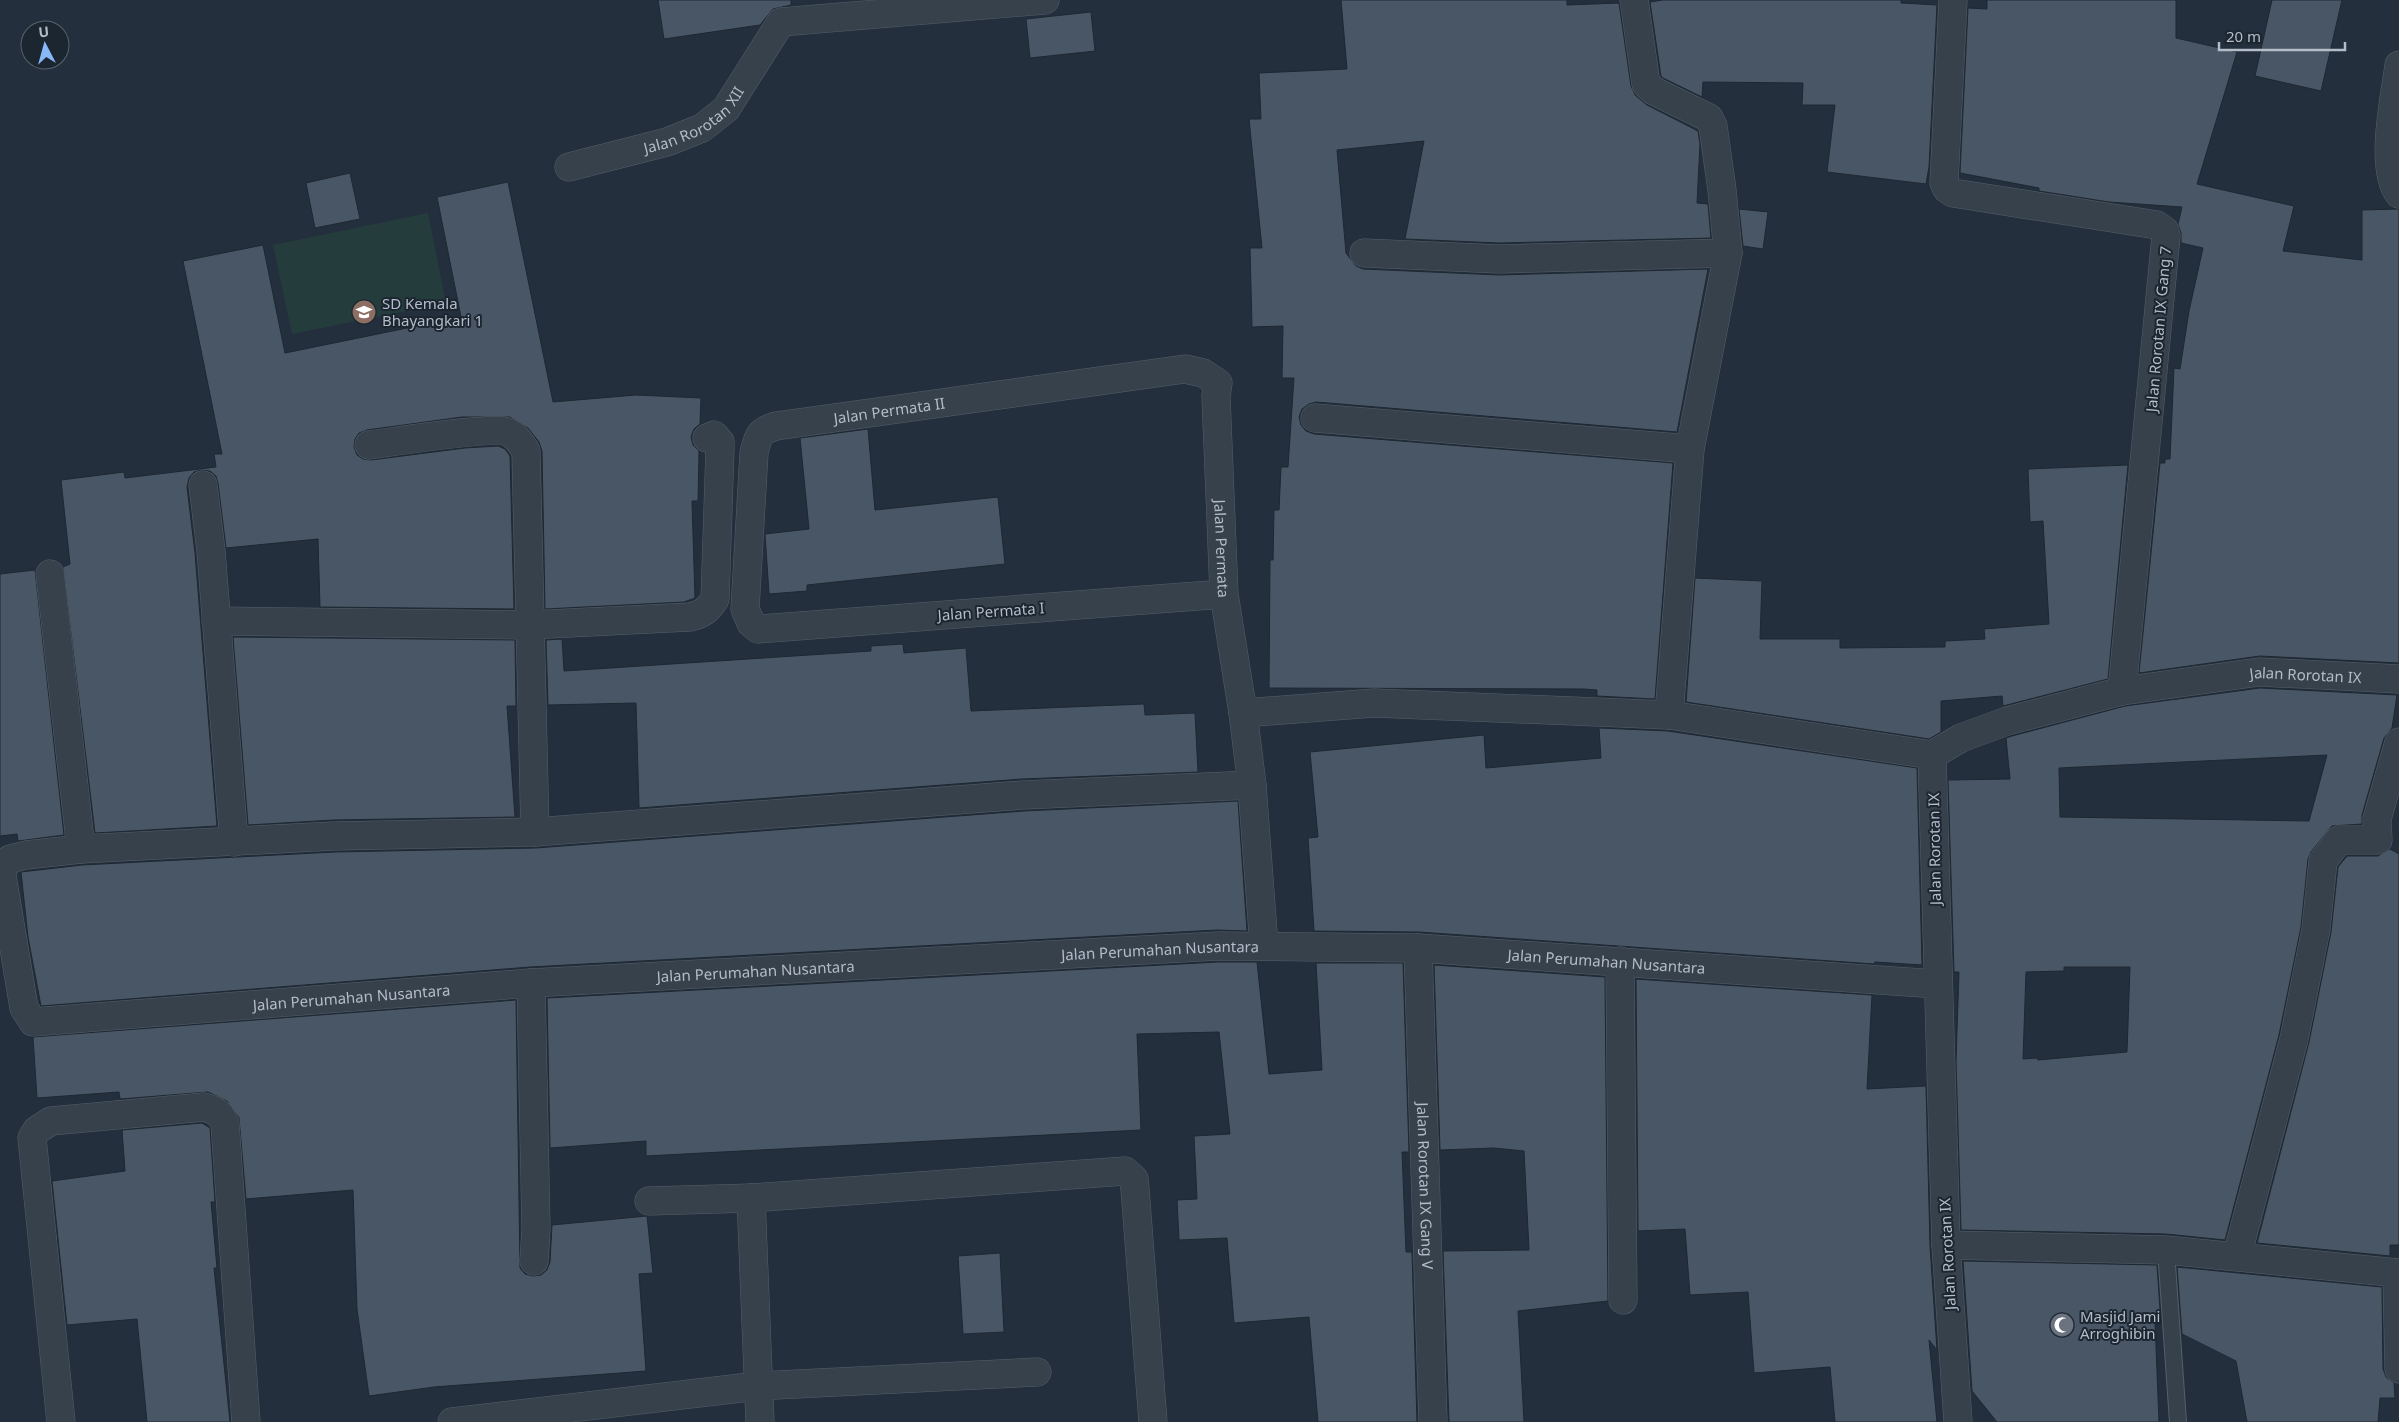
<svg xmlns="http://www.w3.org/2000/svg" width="2399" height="1422" viewBox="0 0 2399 1422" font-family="'Noto Sans',sans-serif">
  <rect width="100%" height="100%" fill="#232f3c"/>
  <polygon fill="#253c3d" points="428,213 446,303 292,334 273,245"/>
  <g fill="#495665" stroke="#1e2833" fill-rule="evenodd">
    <polygon points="658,0 791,0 791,5 773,9 760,25 664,39"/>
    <polygon points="1341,0 1567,0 1567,5 1619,3 1631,86 1635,95 1647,105 1698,131 1700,144 1697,203 1708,204 1711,238 1499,243 1405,239 1424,141 1337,150 1346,253 1356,266 1363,269 1499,275 1708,269 1677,432 1316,402 1309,404 1302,409 1299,417 1301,425 1306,431 1314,434 1673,463 1655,699 1597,696 1597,690 1584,689 1269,688 1270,560 1273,560 1274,510 1279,510 1281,467 1288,467 1294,378 1282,378 1283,326 1252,327 1250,248 1262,248 1249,119 1261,119 1259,73 1347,69"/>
    <polygon points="1663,0 1901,0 1901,3 1937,5 1929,167 1926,184 1827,172 1835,105 1802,105 1803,83 1703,82 1702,97 1663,78 1661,76 1650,2"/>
    <polygon points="1987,0 2176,0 2176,38 2237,52 2197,184 2294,206 2283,251 2362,260 2362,210 2399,209 2399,663 2260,656 2139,673 2160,463 2165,463 2165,459 2170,459 2174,368 2180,369 2189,311 2203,248 2181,243 2181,233 2178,224 2182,207 2109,202 2039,191 2039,188 1960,173 1968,8 1987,9"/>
    <polygon points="2272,0 2342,0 2321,91 2255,76"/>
    <polygon points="1091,12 1095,51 1030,58 1026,19"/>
    <polygon points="350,173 360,219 315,228 306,183"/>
    <polygon points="508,182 553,402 636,395 701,398 700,424 694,429 691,437 693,445 699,451 698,501 692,501 695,598 684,602 545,609 542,451 539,442 528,428 510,417 462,417 367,430 359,433 355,439 354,447 357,455 363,459 371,460 465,448 498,446 505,449 510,456 514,609 320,607 318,539 226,548 218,483 216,476 210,471 201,470 194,472 189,478 187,487 195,553 217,826 95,833 63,567 70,564 61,480 124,472 125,478 216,467 214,454 222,454 183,261 263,245 285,353 461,317 437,197"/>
    <polygon points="1739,209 1768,212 1763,249 1743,246"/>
    <polygon points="868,429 875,510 998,497 1005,564 807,585 807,591 769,594 765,534 809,529 800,438"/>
    <polygon points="2128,465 2108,679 2003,706 2002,696 1941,701 1941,732 1929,739 1686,702 1695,578 1762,581 1760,639 1840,639 1840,648 1945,647 1945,641 1985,639 1984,629 2049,624 2043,521 2030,522 2028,469"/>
    <polygon points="35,570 64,835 18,841 17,834 0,836 0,574"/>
    <polygon points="233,637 515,640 516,706 507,706 515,817 334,820 248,825"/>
    <polygon points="562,639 564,671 871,651 871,646 903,644 904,653 966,648 971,711 1144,704 1145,715 1195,713 1198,772 1022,779 639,808 636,703 548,705 546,640"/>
    <path d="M2260,688L2397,695L2392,728L2384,738L2362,815V824L2332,826L2311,852L2308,859L2301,927L2279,1035L2225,1240L2166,1234L1961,1230L1956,1061L1959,972H1954L1948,780L2010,779L2006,738L2012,736L2125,706ZM2327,755L2309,821L2060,817L2059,768ZM2064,967H2130L2127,1052L2038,1060L2037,1058L2023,1059L2026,972L2064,971Z"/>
    <polygon points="1599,728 1668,731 1917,768 1922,965 1875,962 1874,964 1419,932 1314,931 1308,838 1318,837 1310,752 1484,735 1486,768 1601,758"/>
    <polygon points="1238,801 1247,931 1217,930 530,967 41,1006 28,937 21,872 82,865 335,852 536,848 1024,811"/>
    <polygon points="2390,849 2399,854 2399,1245 2390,1245 2390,1256 2257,1243 2309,1042 2331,932 2338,867 2347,856 2378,856"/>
    <polygon points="1218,962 1257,962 1269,1074 1322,1070 1316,963 1403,963 1409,1152 1402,1152 1406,1252 1412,1252 1417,1422 1318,1422 1309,1317 1234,1323 1227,1238 1179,1240 1177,1200 1197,1199 1194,1136 1230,1134 1219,1032 1137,1034 1141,1130 646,1156 646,1141 550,1148 547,998"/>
    <polygon points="1434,965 1605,977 1608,1301 1518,1311 1524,1422 1449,1422 1443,1251 1529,1250 1524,1151 1494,1148 1440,1150"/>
    <polygon points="1636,979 1872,995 1867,1089 1926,1086 1930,1246 1937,1350 1929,1340 1937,1422 1835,1422 1830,1367 1754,1373 1748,1292 1690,1295 1685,1229 1638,1231"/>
    <polygon points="516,1000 520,1268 525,1274 533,1276 541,1275 547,1270 550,1262 552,1225 647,1216 653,1273 639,1274 646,1371 434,1387 369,1396 357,1309 353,1190 246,1199 239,1118 227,1101 208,1092 120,1099 119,1092 37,1098 33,1037"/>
    <polygon points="202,1123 210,1128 215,1202 211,1202 217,1268 214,1268 230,1422 147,1422 137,1319 67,1325 52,1181 125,1171 122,1130"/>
    <polygon points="1000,1253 1004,1332 963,1334 958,1256"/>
    <polygon points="1963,1261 2157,1265 2161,1324 2155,1321 2159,1422 1997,1422 1972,1391"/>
    <polygon points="2177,1267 2382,1287 2383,1369 2386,1377 2394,1383 2395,1398 2380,1398 2378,1422 2247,1422 2236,1361 2182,1334"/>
  </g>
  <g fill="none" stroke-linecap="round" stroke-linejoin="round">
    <defs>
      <polyline id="service" points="2166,1250 2178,1422"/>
      <g id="minor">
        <polyline points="1634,0 1646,84 1654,91 1709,118 1713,126 1722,190 1728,253 1690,449 1669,715"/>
        <polyline points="1953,0 1944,183 1947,189 1953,193 2157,225 2165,231 2166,236 2122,691"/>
        <path d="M2399,65C2395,96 2379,168 2399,194"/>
        <path id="s1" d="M569,167L667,142L702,128L726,109L781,22L1045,0"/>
        <polyline points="1364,253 1499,259 1728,253"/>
        <polyline points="1315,418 1690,449"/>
        <path d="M369,445C393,442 492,426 508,432C517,436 521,444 526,451L535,832"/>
        <polyline points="203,485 211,551 234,842"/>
        <polyline points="50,574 81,849"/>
        <path id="s2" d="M1224,594L758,629L751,623L745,609L754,453C758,436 759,431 776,426L1185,369L1203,373L1218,383L1216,396L1224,594L1243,713L1252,785L1264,946"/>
        <path d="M216,621L529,625L690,617C703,614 708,610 715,599L720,449V442L714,435L707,438"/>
        <polyline points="1243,713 1374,703 1669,715 1932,755"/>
        <path id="s3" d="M1252,785L1023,795L535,832L334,836L81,849L26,855L10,859L1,870L24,1008L33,1022L531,983L1218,946L1418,948L1937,984"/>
        <path id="s4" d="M1418,948L1433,1422"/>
        <polyline points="1620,961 1623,1300"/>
        <polyline points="531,983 536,1228 534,1261"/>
        <polyline points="649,1201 751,1198"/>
        <polyline points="1946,1245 2166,1250 2399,1273"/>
        <polyline points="2237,1256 2294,1039 2316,929 2323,861 2339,840 2378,840 2377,819 2399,742"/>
        <polyline points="2397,1273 2399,1369"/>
        <path d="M61,1422L32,1138L37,1130L51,1121L204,1107C215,1110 221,1113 225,1124L246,1422"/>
        <polyline points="452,1422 758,1386 1037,1372"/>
        <polyline points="760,1422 751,1198 1125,1171 1134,1179 1135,1189 1153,1422"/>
      </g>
      <g id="tertiary">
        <path id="s5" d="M1958,1422L1946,1245L1932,755L1961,738L2007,721L2122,691L2259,672L2399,679"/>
      </g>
    </defs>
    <use href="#service" stroke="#555f6a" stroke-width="18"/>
    <use href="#minor" stroke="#555f6a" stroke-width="29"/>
    <use href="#tertiary" stroke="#555f6a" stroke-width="29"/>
    <use href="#service" stroke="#37414c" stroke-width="16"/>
    <use href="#minor" stroke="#37414c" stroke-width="28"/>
    <use href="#tertiary" stroke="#37414c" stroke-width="28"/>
  </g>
  <defs>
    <symbol id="school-disc" viewBox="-11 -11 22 22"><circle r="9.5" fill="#8d6e63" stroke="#1c2631"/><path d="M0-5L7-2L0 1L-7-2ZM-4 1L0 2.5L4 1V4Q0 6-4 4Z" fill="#fff"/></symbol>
    <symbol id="mosque-disc" viewBox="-11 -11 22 22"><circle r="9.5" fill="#6b7280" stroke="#1c2631"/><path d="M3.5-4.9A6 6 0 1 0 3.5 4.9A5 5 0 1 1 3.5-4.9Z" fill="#fff"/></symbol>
  </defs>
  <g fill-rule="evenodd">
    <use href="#school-disc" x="350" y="298" width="28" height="28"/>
    <use href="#mosque-disc" x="2048" y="1311" width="28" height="28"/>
  </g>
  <g text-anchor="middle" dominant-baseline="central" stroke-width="4" stroke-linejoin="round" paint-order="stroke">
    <g font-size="15" fill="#b3bcc8" stroke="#1c2631">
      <text stroke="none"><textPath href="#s1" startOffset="136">Jalan Rorotan XII</textPath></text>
      <text transform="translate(2158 329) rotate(-85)">Jalan Rorotan IX Gang 7</text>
      <text stroke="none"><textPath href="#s2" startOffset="800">Jalan Permata II</textPath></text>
      <text stroke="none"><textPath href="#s2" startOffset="1301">Jalan Permata</textPath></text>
      <text transform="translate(991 611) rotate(-4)">Jalan Permata I</text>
      <text stroke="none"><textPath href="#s5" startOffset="1054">Jalan Rorotan IX</textPath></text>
      <text transform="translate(1934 849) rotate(-91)">Jalan Rorotan IX</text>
      <text stroke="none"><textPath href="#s3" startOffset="2545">Jalan Perumahan Nusantara</textPath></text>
      <text stroke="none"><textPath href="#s3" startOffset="2992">Jalan Perumahan Nusantara</textPath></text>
      <text stroke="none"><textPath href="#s3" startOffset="2140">Jalan Perumahan Nusantara</textPath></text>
      <text stroke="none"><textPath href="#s3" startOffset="1735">Jalan Perumahan Nusantara</textPath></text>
      <text stroke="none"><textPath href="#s4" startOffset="238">Jalan Rorotan IX Gang V</textPath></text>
      <text transform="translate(1947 1254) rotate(-93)">Jalan Rorotan IX</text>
    </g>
    <g font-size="15" fill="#b3bcc8" stroke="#1c2631" text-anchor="start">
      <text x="382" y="303">SD Kemala<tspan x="382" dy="17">Bhayangkari 1</tspan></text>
      <text x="2080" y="1316">Masjid Jami<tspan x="2080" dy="17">Arroghibin</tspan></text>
    </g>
  </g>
  <g transform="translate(45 45) rotate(354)"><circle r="24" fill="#1c2631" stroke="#58626d"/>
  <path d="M0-4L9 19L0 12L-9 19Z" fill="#88b8f7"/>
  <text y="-8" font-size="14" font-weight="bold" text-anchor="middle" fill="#b3bcc8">U</text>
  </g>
  <path d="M2219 42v8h126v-8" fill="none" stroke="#b3bcc8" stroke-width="2.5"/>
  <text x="2226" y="42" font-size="15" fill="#b3bcc8" stroke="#1c2631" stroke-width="4" paint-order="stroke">20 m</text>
</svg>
